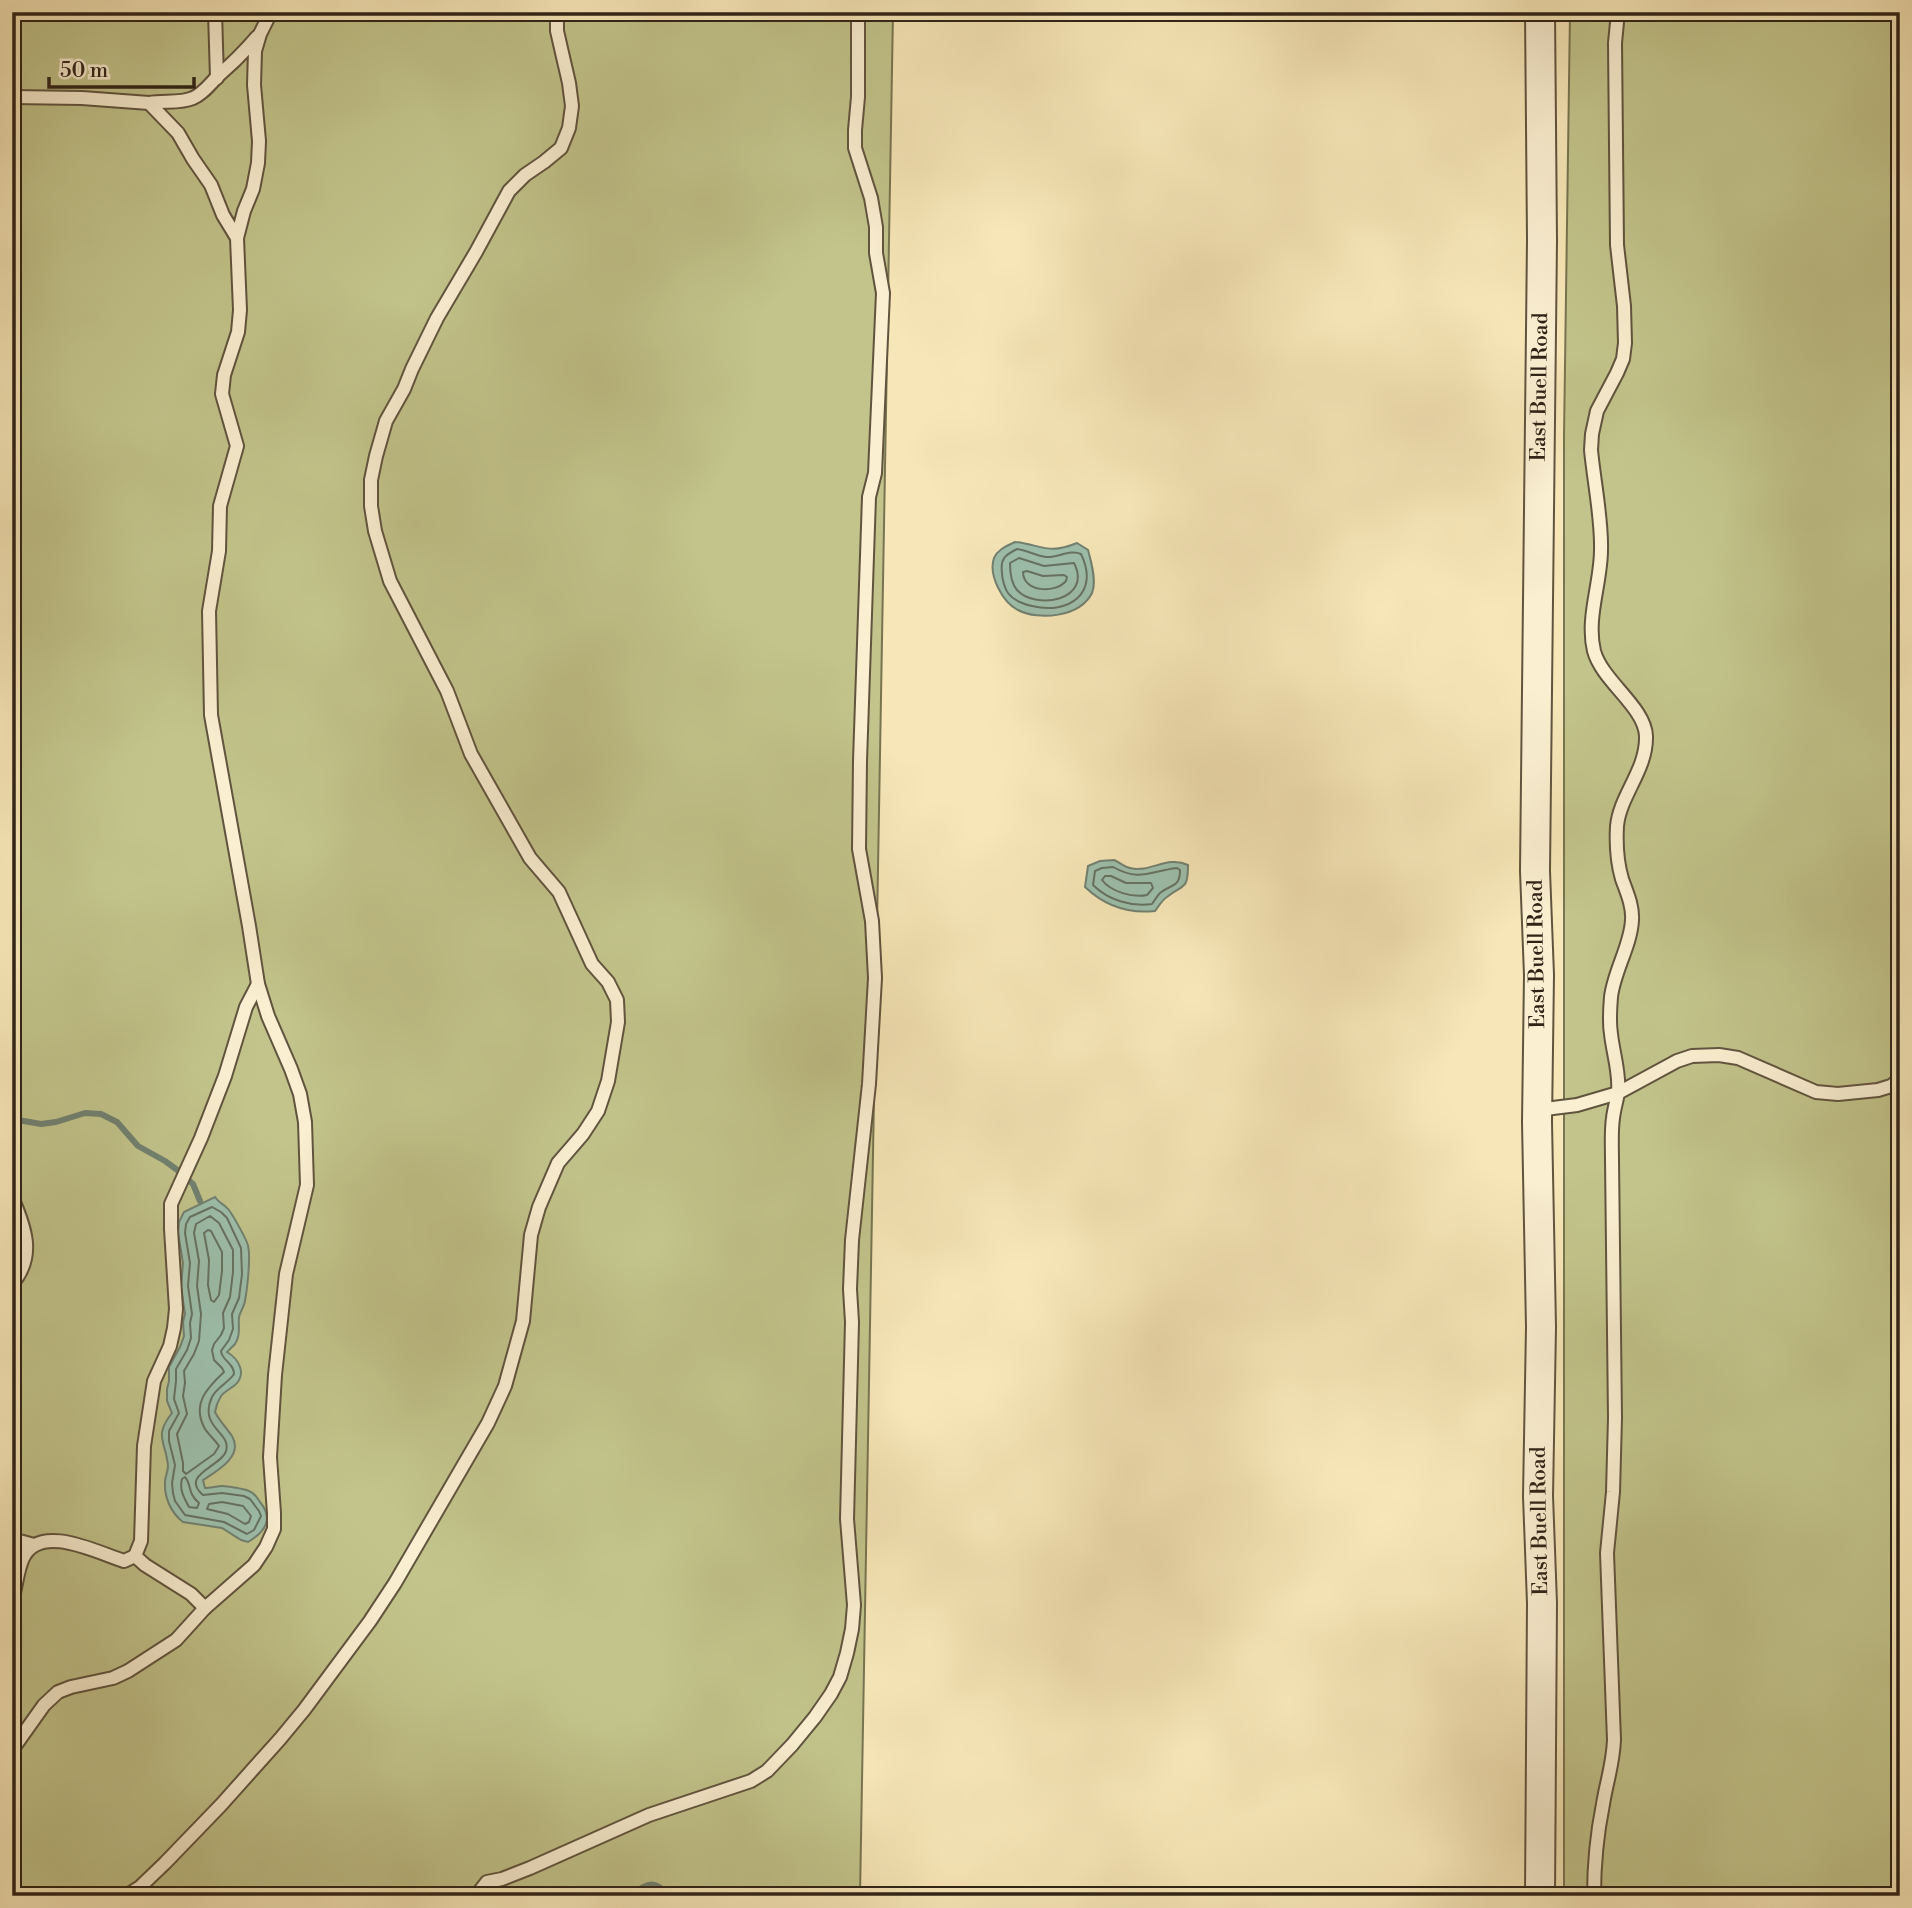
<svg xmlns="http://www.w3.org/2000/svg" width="1912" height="1908" viewBox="0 0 1912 1908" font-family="'Libre Bodoni',serif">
  <rect width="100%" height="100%" fill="#f7e7b8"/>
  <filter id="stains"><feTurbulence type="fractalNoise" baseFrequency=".00286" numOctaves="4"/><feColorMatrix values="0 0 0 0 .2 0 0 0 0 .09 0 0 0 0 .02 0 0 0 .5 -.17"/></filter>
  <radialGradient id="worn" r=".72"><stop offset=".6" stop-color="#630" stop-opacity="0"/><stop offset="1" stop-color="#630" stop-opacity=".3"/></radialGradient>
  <g fill="#c2c48b" stroke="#787451" stroke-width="2">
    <polygon points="12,12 893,12 860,1896 12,1896"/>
    <polygon points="1570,12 1900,12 1900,1896 1564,1896 1564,437"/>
  </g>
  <g fill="#9dc0ad" stroke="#718171" stroke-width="2">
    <path d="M1015,542C1042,545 1048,555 1077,543L1088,550C1091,561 1097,582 1092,593C1080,617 1039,621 1018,610C1003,603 988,575 994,558C998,549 1007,546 1015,542Z"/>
    <path d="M1114,860C1119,862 1125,867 1130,868C1151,873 1167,855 1188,865C1188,891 1183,884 1167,897C1162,900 1159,906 1155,911C1128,914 1105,906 1085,887L1088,866L1100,861Z"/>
    <path d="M215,1197C219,1203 222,1203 227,1208C231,1211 248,1242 248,1246C251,1257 247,1290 245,1301C244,1307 240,1312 239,1317C238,1327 241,1335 235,1344C234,1345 228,1351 227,1352C239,1359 247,1374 235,1385C230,1389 225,1391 221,1396C218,1401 216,1406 215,1412C220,1422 226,1427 232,1436C244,1456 217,1471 203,1480L205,1488C211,1488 217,1486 222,1486C227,1486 245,1489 249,1491C255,1493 257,1498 260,1502C274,1519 265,1532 248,1542L241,1540L222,1528L183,1522C171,1513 164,1497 165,1482C165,1477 168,1471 168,1466C166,1441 153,1437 172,1413L167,1401V1389L169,1381V1367L180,1347L184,1336L183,1322L185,1314L181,1287L183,1263L178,1233L179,1222L184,1212Z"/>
  </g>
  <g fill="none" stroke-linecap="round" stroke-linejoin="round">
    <g stroke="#667262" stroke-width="2">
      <path d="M1017,549C1027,550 1036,556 1046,557C1058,558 1070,549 1081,554C1100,593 1069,615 1032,606C1023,604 1014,601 1008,593C1005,589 1002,579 1002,573C1000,559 1005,555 1017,549Z"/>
      <path d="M1019,558L1044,566L1074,563C1093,600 1036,611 1017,590C1011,583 1010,572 1010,563Z"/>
      <path d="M1027,571L1043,576L1064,575L1067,577L1066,581C1055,594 1023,592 1023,572Z"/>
      <path d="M1113,867C1140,882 1150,871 1177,868L1180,870C1180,888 1171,884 1160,893C1157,896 1155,900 1152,904C1131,907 1108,900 1093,885L1095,871L1102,868Z"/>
      <path d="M1105,876H1111L1126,883H1151L1153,888L1147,895C1133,898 1111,892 1102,880Z"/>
      <path d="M212,1207L221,1212L227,1218L241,1248L242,1274L239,1298L232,1314L233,1329L229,1340L221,1351C222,1361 234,1363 234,1374C228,1383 217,1387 212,1397C198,1428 232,1432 226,1451C222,1466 179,1475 203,1495L222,1493L244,1496L250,1499L259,1511L261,1516L254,1530L247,1534L224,1522L185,1515L175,1501L173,1493L172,1483L175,1465L169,1441V1431L179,1413L174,1399L176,1381V1369L187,1350L191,1338L190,1323L192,1314L188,1286L190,1263L185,1233L186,1224L190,1217Z"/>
      <path d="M210,1216L219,1223L233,1250V1272L230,1297L223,1313L224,1328L221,1335L214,1344L212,1350L214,1360L222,1368L224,1372C207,1388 191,1404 205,1429C209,1435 215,1440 219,1446L214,1454L186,1474L183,1471V1463L177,1434L187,1414L183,1396L185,1383L184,1371L194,1354L199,1341L201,1314L197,1286L199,1261L194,1233L196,1224Z"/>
      <polygon points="208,1230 211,1231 222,1252 222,1271 219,1295 214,1302 211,1300 208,1285 209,1260 204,1233"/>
      <path d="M185,1477C192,1485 187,1493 199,1503L197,1508L189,1507C184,1498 179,1489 182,1479Z"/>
      <polygon points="222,1502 243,1506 251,1516 249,1522 245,1524 228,1514 207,1509 209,1504"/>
    </g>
    <g stroke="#718171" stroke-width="6">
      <polyline points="12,1119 41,1124 56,1122 85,1113 101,1114 117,1122 138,1146 165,1161 176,1169 193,1184 200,1201"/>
      <path d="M629,1896C645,1885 654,1877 668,1896"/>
    </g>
    <defs>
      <g id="service">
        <polyline points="215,12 217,78"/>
        <polyline points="12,97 82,98 149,103 178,133 193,159 211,185 223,215 237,238"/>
        <path d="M149,103C163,100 180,104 193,98C203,94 210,84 218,76C232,64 245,51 257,37"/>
        <polyline points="1900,1088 1898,1116 1900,1126"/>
        <polyline points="1537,1110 1577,1105 1618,1093 1677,1061 1692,1056 1719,1055 1738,1058 1816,1092 1838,1094 1878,1090 1891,1086 1900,1079"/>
        <path d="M12,1197C25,1228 36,1256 12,1284"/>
        <polyline points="12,1539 34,1545"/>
        <path d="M12,1601C16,1588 17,1571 23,1558C40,1522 98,1553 124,1561L135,1556"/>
        <polyline points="205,1608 191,1594 145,1565 135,1556 141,1541 144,1446 154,1381 170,1346 174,1328 176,1309 171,1229 171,1204 201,1138 225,1076 246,1007 258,984"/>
        <polyline points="12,1638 12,1643"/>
        <polyline points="12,1750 44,1705 58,1692 71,1687 113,1678 128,1671 176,1640 205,1608 254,1565 266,1547 274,1529 274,1513 270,1457 275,1375 286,1274 307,1185 305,1122 300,1094 291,1069 268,1016 258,984 249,926 211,715 209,611 219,551 220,506 237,446 222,394 224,375 238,332 240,310 237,238 244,211 253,189 258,163 259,141 254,85 255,51 260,34 271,12"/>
        <polyline points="126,1896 140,1887 165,1863 221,1805 280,1739 304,1710 370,1621 395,1583 488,1423 505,1386 523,1321 531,1235 539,1207 558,1163 583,1134 598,1111 608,1081 618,1022 617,1000 608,982 592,964 559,892 530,858 471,754 447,691 390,581 375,531 371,506 371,480 376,456 386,421 404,389 412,369 437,318 476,252 509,191 525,175 544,162 561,148 569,128 572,106 569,83 557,31 557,12"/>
        <polyline points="481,1896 480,1891 487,1882 502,1879 530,1868 649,1815 751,1781 767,1771 792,1745 815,1717 831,1694 840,1677 847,1653 852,1629 854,1605 847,1519 852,1322 850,1289 852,1240 869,1084 875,978 872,921 859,849 860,761 869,497 875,473 883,293 876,253 876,227 871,198 855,148 855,130 858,97 858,12"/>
        <path d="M1594,1896C1594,1865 1597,1834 1603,1804C1607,1780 1613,1764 1614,1740L1607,1553L1613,1492L1615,1418L1612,1160C1612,1146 1611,1132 1613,1118C1614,1109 1617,1100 1618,1092C1620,1073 1613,1053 1611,1034C1609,1022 1610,1009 1611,997C1614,971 1631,945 1632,920C1633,906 1627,893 1622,879C1617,862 1616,844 1617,826C1620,795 1647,770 1646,736C1645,707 1602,681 1594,651C1586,618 1601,583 1601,550C1602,519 1594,482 1591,450L1592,434L1597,411L1617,373L1623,359L1625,343L1624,306L1617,245L1615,43L1618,12"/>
      </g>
      <polyline id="tertiary" points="1540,1896 1542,1603 1538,1496 1541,1327 1537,1122 1539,975 1535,871 1542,240 1540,12"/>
    </defs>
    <use href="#service" stroke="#61543f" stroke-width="16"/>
    <use href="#tertiary" stroke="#61543f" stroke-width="32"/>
    <use href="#service" stroke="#faefd1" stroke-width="12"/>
    <use href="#tertiary" stroke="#faefd1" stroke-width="28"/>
  </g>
  <g text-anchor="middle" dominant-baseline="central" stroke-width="5" stroke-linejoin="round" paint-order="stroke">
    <g font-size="21" fill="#2f2317" stroke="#faefd1">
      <text transform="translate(1540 387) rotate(-89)">East Buell Road</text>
      <text transform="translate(1537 954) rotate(-91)">East Buell Road</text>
      <text transform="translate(1540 1521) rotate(-91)">East Buell Road</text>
    </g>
  </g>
  <rect width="1912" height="1908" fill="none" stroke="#f7e7b8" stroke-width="42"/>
  <rect x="14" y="14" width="1884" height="1880" fill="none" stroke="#2f2317" stroke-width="3.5"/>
  <rect x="21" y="21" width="1870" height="1866" fill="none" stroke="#2f2317" stroke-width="2"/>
  <path d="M49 77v10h145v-10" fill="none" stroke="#2f2317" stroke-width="3.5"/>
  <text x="60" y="77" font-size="21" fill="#2f2317" stroke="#faefd1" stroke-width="5" paint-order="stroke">50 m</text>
  <rect width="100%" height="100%" filter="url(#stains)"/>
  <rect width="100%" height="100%" fill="url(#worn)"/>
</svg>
